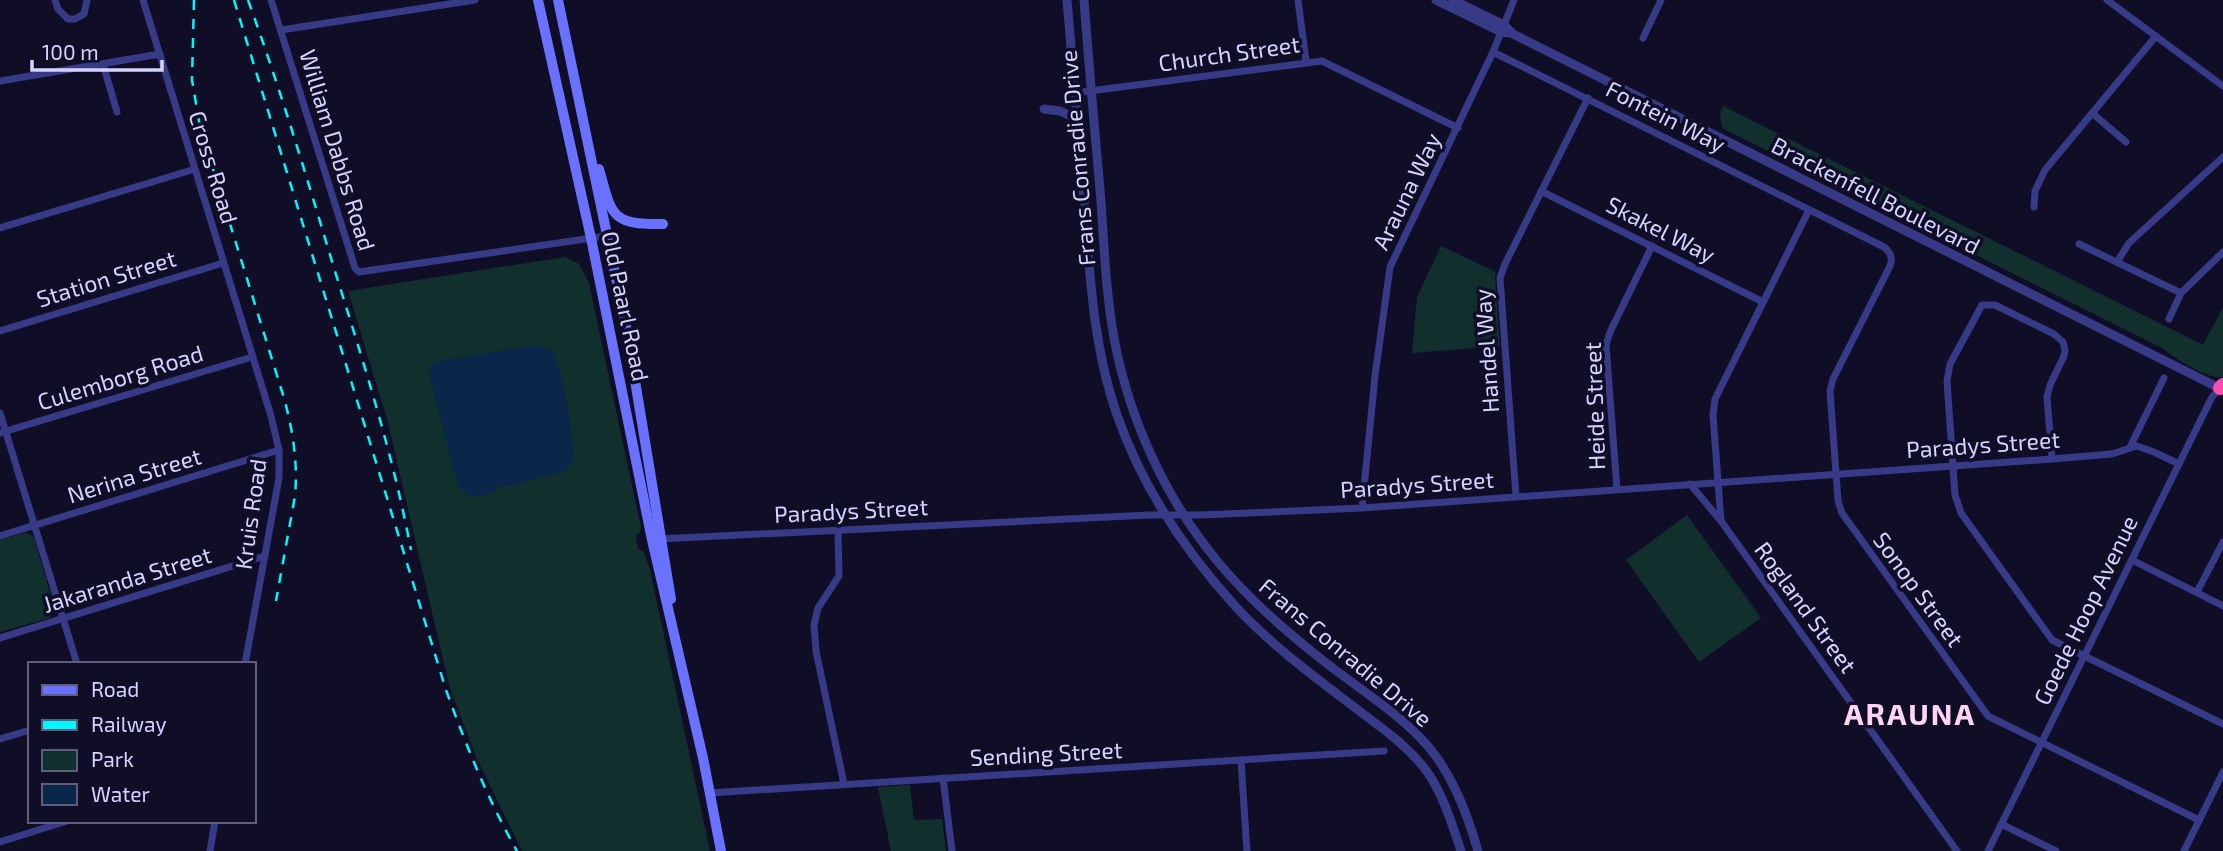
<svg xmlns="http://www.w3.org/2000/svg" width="2223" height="851" viewBox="0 0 2223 851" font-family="'Exo 2',sans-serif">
  <rect width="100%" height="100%" fill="#100e26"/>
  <g fill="#11302d">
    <path d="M1723,106L2203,345L2223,307V377C2206,380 2175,357 2160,347L1722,128L1720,115Z"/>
    <polygon points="1441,246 1496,272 1495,277 1500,346 1412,353 1417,297"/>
    <polygon points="565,257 579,264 589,283 641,528 640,532 636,535 638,549 644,552 650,570 710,851 522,851 476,757 449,685 387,419 348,291"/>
    <polygon points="1687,515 1761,618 1699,662 1626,560"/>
    <polygon points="24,533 30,534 34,538 55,609 49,618 0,632 0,540"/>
    <polygon points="910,785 914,820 942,819 946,851 891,851 878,787"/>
  </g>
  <path fill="#0a2649" d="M536,345L550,350C564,367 571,430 574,454L571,465L563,472L508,486L502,485C486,498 473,504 458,486L429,374V368L438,361Z"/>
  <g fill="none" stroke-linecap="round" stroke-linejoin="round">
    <g stroke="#373a87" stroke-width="7">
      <polyline points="55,0 58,9 68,19 75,19 84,14 87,0"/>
      <polyline points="143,0 271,416 279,450 279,478 245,664"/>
      <polyline points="271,0 355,268 359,272 606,236"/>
      <polyline points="1298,0 1306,61"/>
      <polyline points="2107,0 2223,86"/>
      <polyline points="281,30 475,0"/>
      <polyline points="1643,38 1661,0"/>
      <path d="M1493,52L1884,247C1891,253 1893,258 1890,266L1833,379L1830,391L1838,501L1842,513L1988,716L2199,820"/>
      <polyline points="103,64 117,112"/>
      <polyline points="0,81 160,54"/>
      <polyline points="1074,93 1322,61 1458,128"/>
      <polyline points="2092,113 2126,142"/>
      <polyline points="1541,191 1763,302"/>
      <polyline points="2034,207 2035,191 2045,170 2156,36"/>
      <polyline points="0,228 195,169"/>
      <polyline points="2079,244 2181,293"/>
      <polyline points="2117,262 2129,243 2223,157"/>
      <polyline points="2169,319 2181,293 2223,252"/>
      <polyline points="0,331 223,263"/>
      <polyline points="0,413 77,664"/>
      <polyline points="0,433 252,357"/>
      <polyline points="2130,447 2164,378"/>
      <polyline points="2052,459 2047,397 2050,385 2064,356 2065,350 2063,342 2054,334 1995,305 1982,305 1950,364 1947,381 1955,495 1961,513 2052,640 2223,724"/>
      <polyline points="1690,484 1721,521 1957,851"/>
      <polyline points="1617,489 1606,345 1610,332 1652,246"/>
      <polyline points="1516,497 1500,278 1505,264 1588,98"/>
      <polyline points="1362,508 1375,376 1390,267 1493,52 1514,0"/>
      <polyline points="1721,521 1713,415 1715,399 1809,210"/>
      <polyline points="838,530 839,576 818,608 814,625 816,651 844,784"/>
      <polyline points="0,536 279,450"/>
      <polyline points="658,539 1149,515 1200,515 1362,508 2052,459 2112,454 2137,446 2154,452 2179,464"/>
      <polyline points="2132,560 2223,606"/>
      <polyline points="2197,592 2223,542"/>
      <polyline points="0,638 265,556"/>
      <polyline points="0,739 30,730"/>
      <polyline points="1241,761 1247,851"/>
      <polyline points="943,778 952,851"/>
      <polyline points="709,793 1384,751"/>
      <polyline points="2001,824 2056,851"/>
      <polyline points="0,842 67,821"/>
      <polyline points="210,851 215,821"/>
      <polyline points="1988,851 2212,397 2220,388"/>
      <polyline points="2184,851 2223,772"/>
    </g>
    <g stroke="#373a87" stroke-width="9">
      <path d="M1067,0C1073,70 1079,141 1085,211C1090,280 1094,349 1117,415C1142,487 1185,551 1236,607C1273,647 1319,680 1362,713C1386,731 1410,748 1428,773C1444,797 1452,824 1461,851"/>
      <path d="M1084,0C1089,67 1095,134 1101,201C1104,246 1106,293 1114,338C1129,419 1165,498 1218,562C1252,603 1292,637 1334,669C1368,695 1409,720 1435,755C1456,784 1468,817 1478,851"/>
      <polyline points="1436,0 1501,32 1511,33"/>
      <polyline points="1453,0 1504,25 1513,34 2223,390"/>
      <polyline points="1044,109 1060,111 1077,119"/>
    </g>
    <g stroke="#6a71ff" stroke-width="10">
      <polyline points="538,0 591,238 652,540 703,758 721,851"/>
      <polyline points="558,0 626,326 671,599"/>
      <path d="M599,169C612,215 610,225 663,224"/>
    </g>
    <polyline stroke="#ff4eb0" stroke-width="14" points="2220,388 2223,385"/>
    <g stroke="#00f7fe" stroke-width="2.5" stroke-dasharray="10 9" stroke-linecap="butt">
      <path d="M194,0L192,80L200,127L284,398C293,431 298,463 295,496L276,601"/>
      <path d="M234,0L446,690C466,745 488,800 517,851"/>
      <path d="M248,0C280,88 307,178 334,268C363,361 393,454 411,550"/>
    </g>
  </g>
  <g text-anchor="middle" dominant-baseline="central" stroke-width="7" stroke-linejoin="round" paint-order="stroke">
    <g font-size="23" fill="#d5d3ff" stroke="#100e26">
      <text transform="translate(1229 53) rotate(-8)">Church Street</text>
      <text transform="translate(1666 116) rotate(27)">Fontein Way</text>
      <text transform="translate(338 150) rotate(73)">William Dabbs Road</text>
      <text transform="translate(1077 158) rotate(-95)">Frans Conradie Drive</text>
      <text transform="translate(214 167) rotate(73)">Cross Road</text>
      <text transform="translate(1406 191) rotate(-64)">Arauna Way</text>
      <text transform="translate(1876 195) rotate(27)">Brackenfell Boulevard</text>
      <text transform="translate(1661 229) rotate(27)">Skakel Way</text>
      <text transform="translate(106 278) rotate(-17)">Station Street</text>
      <text transform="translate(626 306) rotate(78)">Old Paarl Road</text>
      <text transform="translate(1486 351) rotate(-94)">Handel Way</text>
      <text transform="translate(120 377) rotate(-17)">Culemborg Road</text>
      <text transform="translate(1594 406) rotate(-92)">Heide Street</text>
      <text transform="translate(1983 444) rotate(-4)">Paradys Street</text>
      <text transform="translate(134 475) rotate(-17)">Nerina Street</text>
      <text transform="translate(1417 484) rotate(-4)">Paradys Street</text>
      <text transform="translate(851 510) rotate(-3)">Paradys Street</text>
      <text transform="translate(250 514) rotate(-82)">Kruis Road</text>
      <text transform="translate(127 579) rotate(-17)">Jakaranda Street</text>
      <text transform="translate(1919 589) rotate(54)">Sonop Street</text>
      <text transform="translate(1806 607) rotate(54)">Rogland Street</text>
      <text transform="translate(2085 610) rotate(-64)">Goede Hoop Avenue</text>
      <text transform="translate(1346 652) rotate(40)">Frans Conradie Drive</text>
      <text transform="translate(1046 753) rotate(-3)">Sending Street</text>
    </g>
    <g font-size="30" font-weight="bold" letter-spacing="2" fill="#ffd5f3" stroke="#100e26">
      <text x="1910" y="713">ARAUNA</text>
    </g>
  </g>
  <rect x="28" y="662" width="228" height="161" fill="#100e26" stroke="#5f5d7d" stroke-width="2"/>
  <rect x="42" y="685" width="35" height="10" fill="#6a71ff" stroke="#5f5d7d" stroke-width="2"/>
  <text x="91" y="697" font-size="21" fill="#d5d3ff">Road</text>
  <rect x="42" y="720" width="35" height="10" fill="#00f7fe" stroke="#5f5d7d" stroke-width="2"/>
  <text x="91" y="732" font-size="21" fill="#d5d3ff">Railway</text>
  <rect x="42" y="750" width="35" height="21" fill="#11302d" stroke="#5f5d7d" stroke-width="2"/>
  <text x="91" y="767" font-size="21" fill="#d5d3ff">Park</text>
  <rect x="42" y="784" width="35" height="21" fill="#0a2649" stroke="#5f5d7d" stroke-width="2"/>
  <text x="91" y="802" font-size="21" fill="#d5d3ff">Water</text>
  <path d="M32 60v10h130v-10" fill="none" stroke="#d5d3ff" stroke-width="3.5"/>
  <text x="42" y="60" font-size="21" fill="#d5d3ff" stroke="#100e26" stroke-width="5" paint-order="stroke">100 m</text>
</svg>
